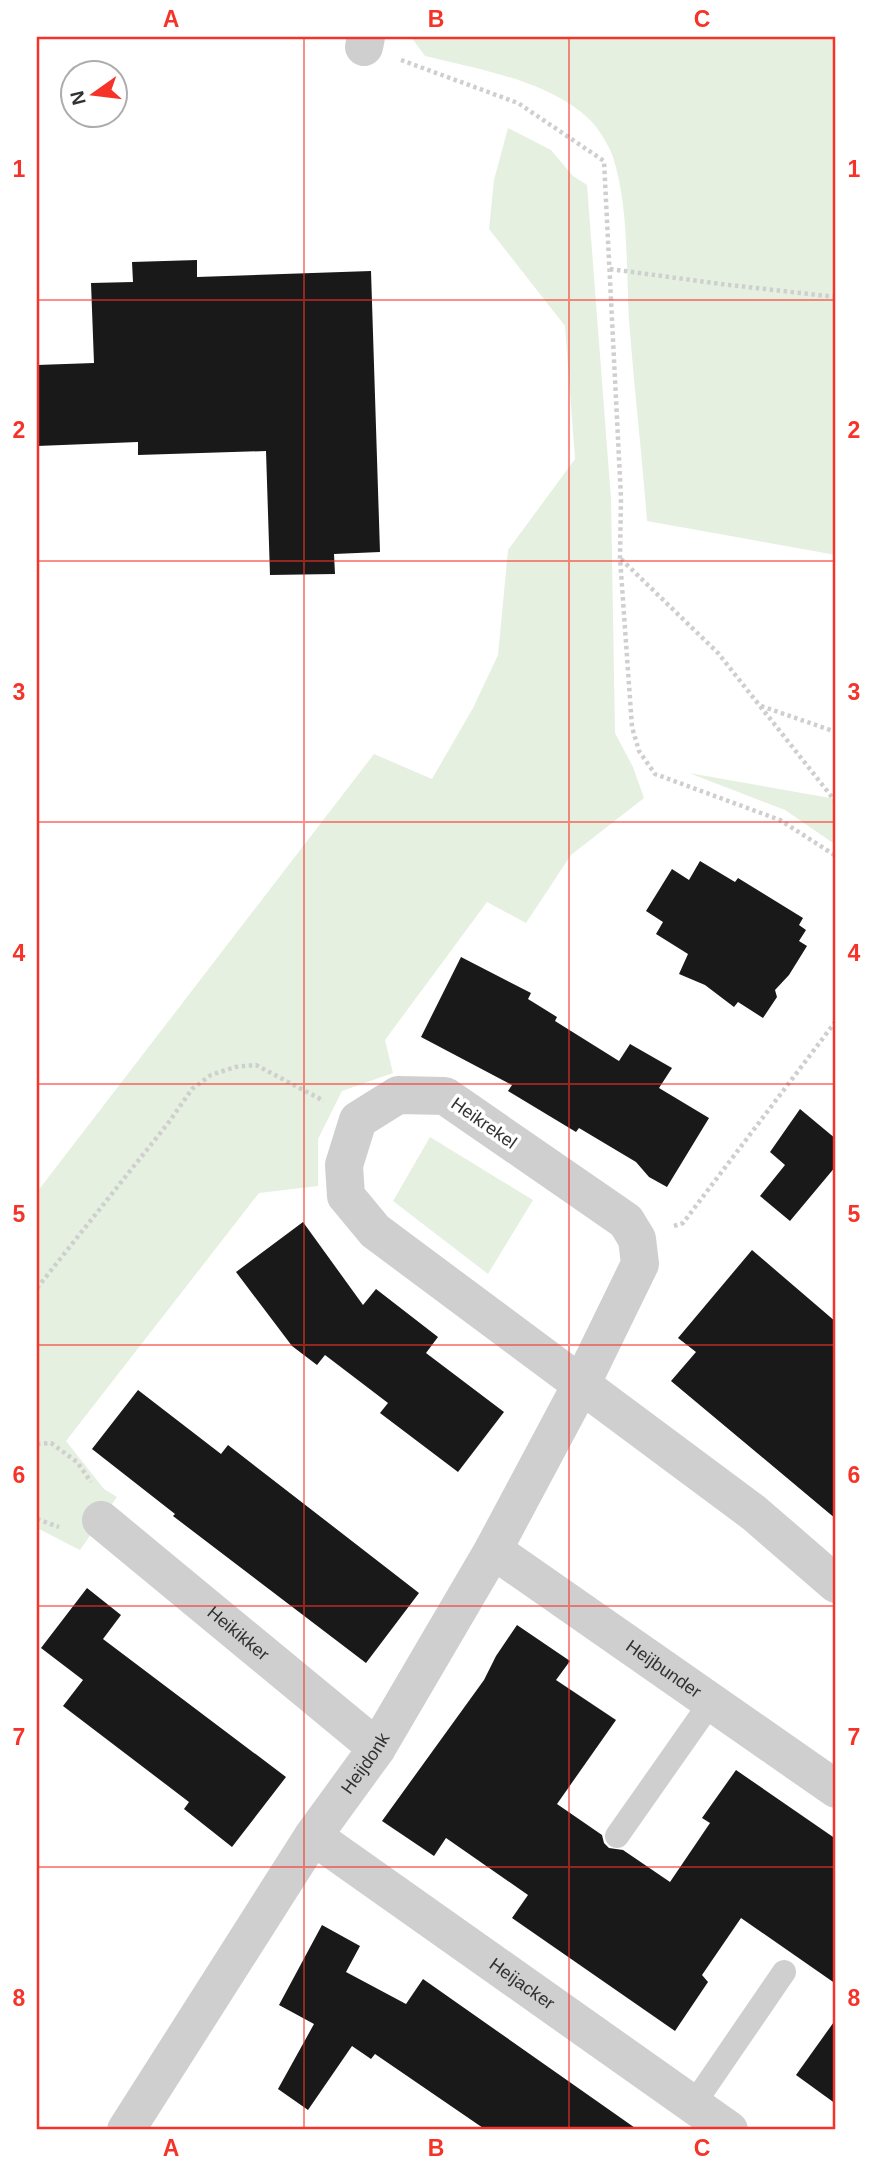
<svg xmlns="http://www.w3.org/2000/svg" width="873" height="2167" viewBox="0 0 873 2167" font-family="Arial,sans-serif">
  <rect width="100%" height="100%" fill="#fff"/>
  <g fill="#e6f0e0">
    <path d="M411,37H836V555L647,521C642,454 634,387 629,320C626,267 629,208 613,157C609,146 599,129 591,121C551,81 478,69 425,56Z"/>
    <polygon points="508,128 551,150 573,176 587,185 611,499 615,733 633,767 644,798 571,855 526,923 487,902 385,1040 393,1073 342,1091 318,1139 318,1186 259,1193 66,1441 104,1489 117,1497 80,1550 37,1528 37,1192 374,754 432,779 473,708 498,655 508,550 575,459 565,326 489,229 494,180"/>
    <polygon points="689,773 836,799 836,845 785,810"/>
    <polygon points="430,1137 533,1200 488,1274 393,1201"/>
  </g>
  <g fill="#191919">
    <polygon points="197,260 197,277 371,271 380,552 334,554 335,574 270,575 266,451 138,455 138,442 37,446 37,365 94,363 91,283 133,282 132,262"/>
    <polygon points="700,861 735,882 738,878 803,918 799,925 806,930 799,941 807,946 789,975 775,990 777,997 763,1018 738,1002 734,1007 705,985 679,974 688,954 656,934 663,922 646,911 672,869 689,880"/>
    <polygon points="461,957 531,993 528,999 557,1017 555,1021 619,1061 630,1044 672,1068 659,1088 709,1118 667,1187 649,1177 636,1162 579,1128 576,1132 508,1091 512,1085 421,1037"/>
    <polygon points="800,1109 836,1139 836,1166 790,1221 760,1196 785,1165 770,1152"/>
    <polygon points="303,1222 363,1305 376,1289 438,1337 426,1353 504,1412 458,1472 380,1413 388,1403 325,1355 317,1365 292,1346 236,1272"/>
    <polygon points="752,1250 836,1322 836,1519 671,1381 696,1352 678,1338"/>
    <polygon points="138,1390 221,1454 228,1445 419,1593 366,1663 173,1516 175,1514 92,1449"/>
    <polygon points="87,1588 121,1615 103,1639 286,1777 232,1847 184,1809 189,1802 63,1706 83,1680 41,1648"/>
    <polygon points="517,1625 570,1661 556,1680 616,1720 557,1804 602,1835 604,1843 609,1848 623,1850 670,1882 710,1823 702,1818 736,1770 836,1839 836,1984 741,1918 702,1975 708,1982 675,2031 512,1918 528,1895 446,1838 434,1856 382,1821 484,1680 496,1656"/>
    <polygon points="322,1925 360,1946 346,1972 406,2004 423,1979 638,2130 486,2130 375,2054 371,2059 352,2046 308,2110 278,2089 314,2024 279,2005"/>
    <polygon points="836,2019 836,2104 796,2075"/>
  </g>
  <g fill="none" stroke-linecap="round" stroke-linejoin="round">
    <g stroke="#cfcfcf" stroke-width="4.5" stroke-dasharray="3.5 3.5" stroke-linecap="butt">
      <polyline points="401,60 518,103 604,161 621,498 620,558 632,727 639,751 655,774 780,820 836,856"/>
      <polyline points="610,269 721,284 836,297"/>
      <polyline points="621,559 718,653 836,802"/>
      <polyline points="761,706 836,732"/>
      <polyline points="674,1226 683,1223 836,1021"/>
      <polyline points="37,1288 169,1122 192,1089 211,1075 235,1067 256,1065 324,1101"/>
      <polyline points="37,1444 51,1443 77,1462 91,1482"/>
      <polyline points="37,1519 59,1527"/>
    </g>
    <g stroke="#cfcfcf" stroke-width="24">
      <polyline points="617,1836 711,1702"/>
      <polyline points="693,2105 784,1972"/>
    </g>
    <g stroke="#cfcfcf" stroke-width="38">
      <polyline points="364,47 366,37"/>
      <path id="s1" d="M101,1520L377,1748"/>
      <path id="s2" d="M493,1550L836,1789"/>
      <path id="s3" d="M313,1836L729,2130"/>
      <path id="s4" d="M126,2130L313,1836L377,1748L493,1550L581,1385L640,1264L637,1239L626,1221L445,1096L398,1095L358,1120L344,1165L346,1196L375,1231L754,1513L836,1584"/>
    </g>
  </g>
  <path fill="none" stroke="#f53328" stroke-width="2" stroke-opacity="0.55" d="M304,37V2130M569,37V2130M37,300H836M37,561H836M37,822H836M37,1084H836M37,1345H836M37,1606H836M37,1867H836"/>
  <g text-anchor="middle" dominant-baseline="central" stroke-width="7" stroke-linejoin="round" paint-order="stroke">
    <g font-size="18" fill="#323232" stroke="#fff">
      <text transform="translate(484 1123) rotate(35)">Heikrekel</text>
      <text stroke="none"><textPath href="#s1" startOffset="178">Heikikker</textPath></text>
      <text stroke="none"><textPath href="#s2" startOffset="208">Heijbunder</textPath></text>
      <text stroke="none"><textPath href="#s4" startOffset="438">Heijdonk</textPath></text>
      <text stroke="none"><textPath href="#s3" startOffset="256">Heijacker</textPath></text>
    </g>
  </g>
  <rect width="873" height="2167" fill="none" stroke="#ffffff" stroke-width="77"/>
  <g transform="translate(94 94) rotate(256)"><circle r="33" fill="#ffffff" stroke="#adadad" stroke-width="2"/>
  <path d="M0-5L12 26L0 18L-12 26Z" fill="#f53328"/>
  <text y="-10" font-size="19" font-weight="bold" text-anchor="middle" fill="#323232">N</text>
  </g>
  <rect x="38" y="38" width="796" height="2090" fill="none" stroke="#f53328" stroke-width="2.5"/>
  <g font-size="23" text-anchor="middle" font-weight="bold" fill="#f53328">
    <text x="171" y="27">A</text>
    <text x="436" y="27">B</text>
    <text x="702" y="27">C</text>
    <text x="19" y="177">1</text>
    <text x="854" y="177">1</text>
    <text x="19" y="438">2</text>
    <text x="854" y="438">2</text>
    <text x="19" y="700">3</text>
    <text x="854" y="700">3</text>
    <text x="19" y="961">4</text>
    <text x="854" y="961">4</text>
    <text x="19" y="1222">5</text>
    <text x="854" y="1222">5</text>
    <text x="19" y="1483">6</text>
    <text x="854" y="1483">6</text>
    <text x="19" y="1745">7</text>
    <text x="854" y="1745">7</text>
    <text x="19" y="2006">8</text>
    <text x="854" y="2006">8</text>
    <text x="171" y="2156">A</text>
    <text x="436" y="2156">B</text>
    <text x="702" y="2156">C</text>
  </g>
</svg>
